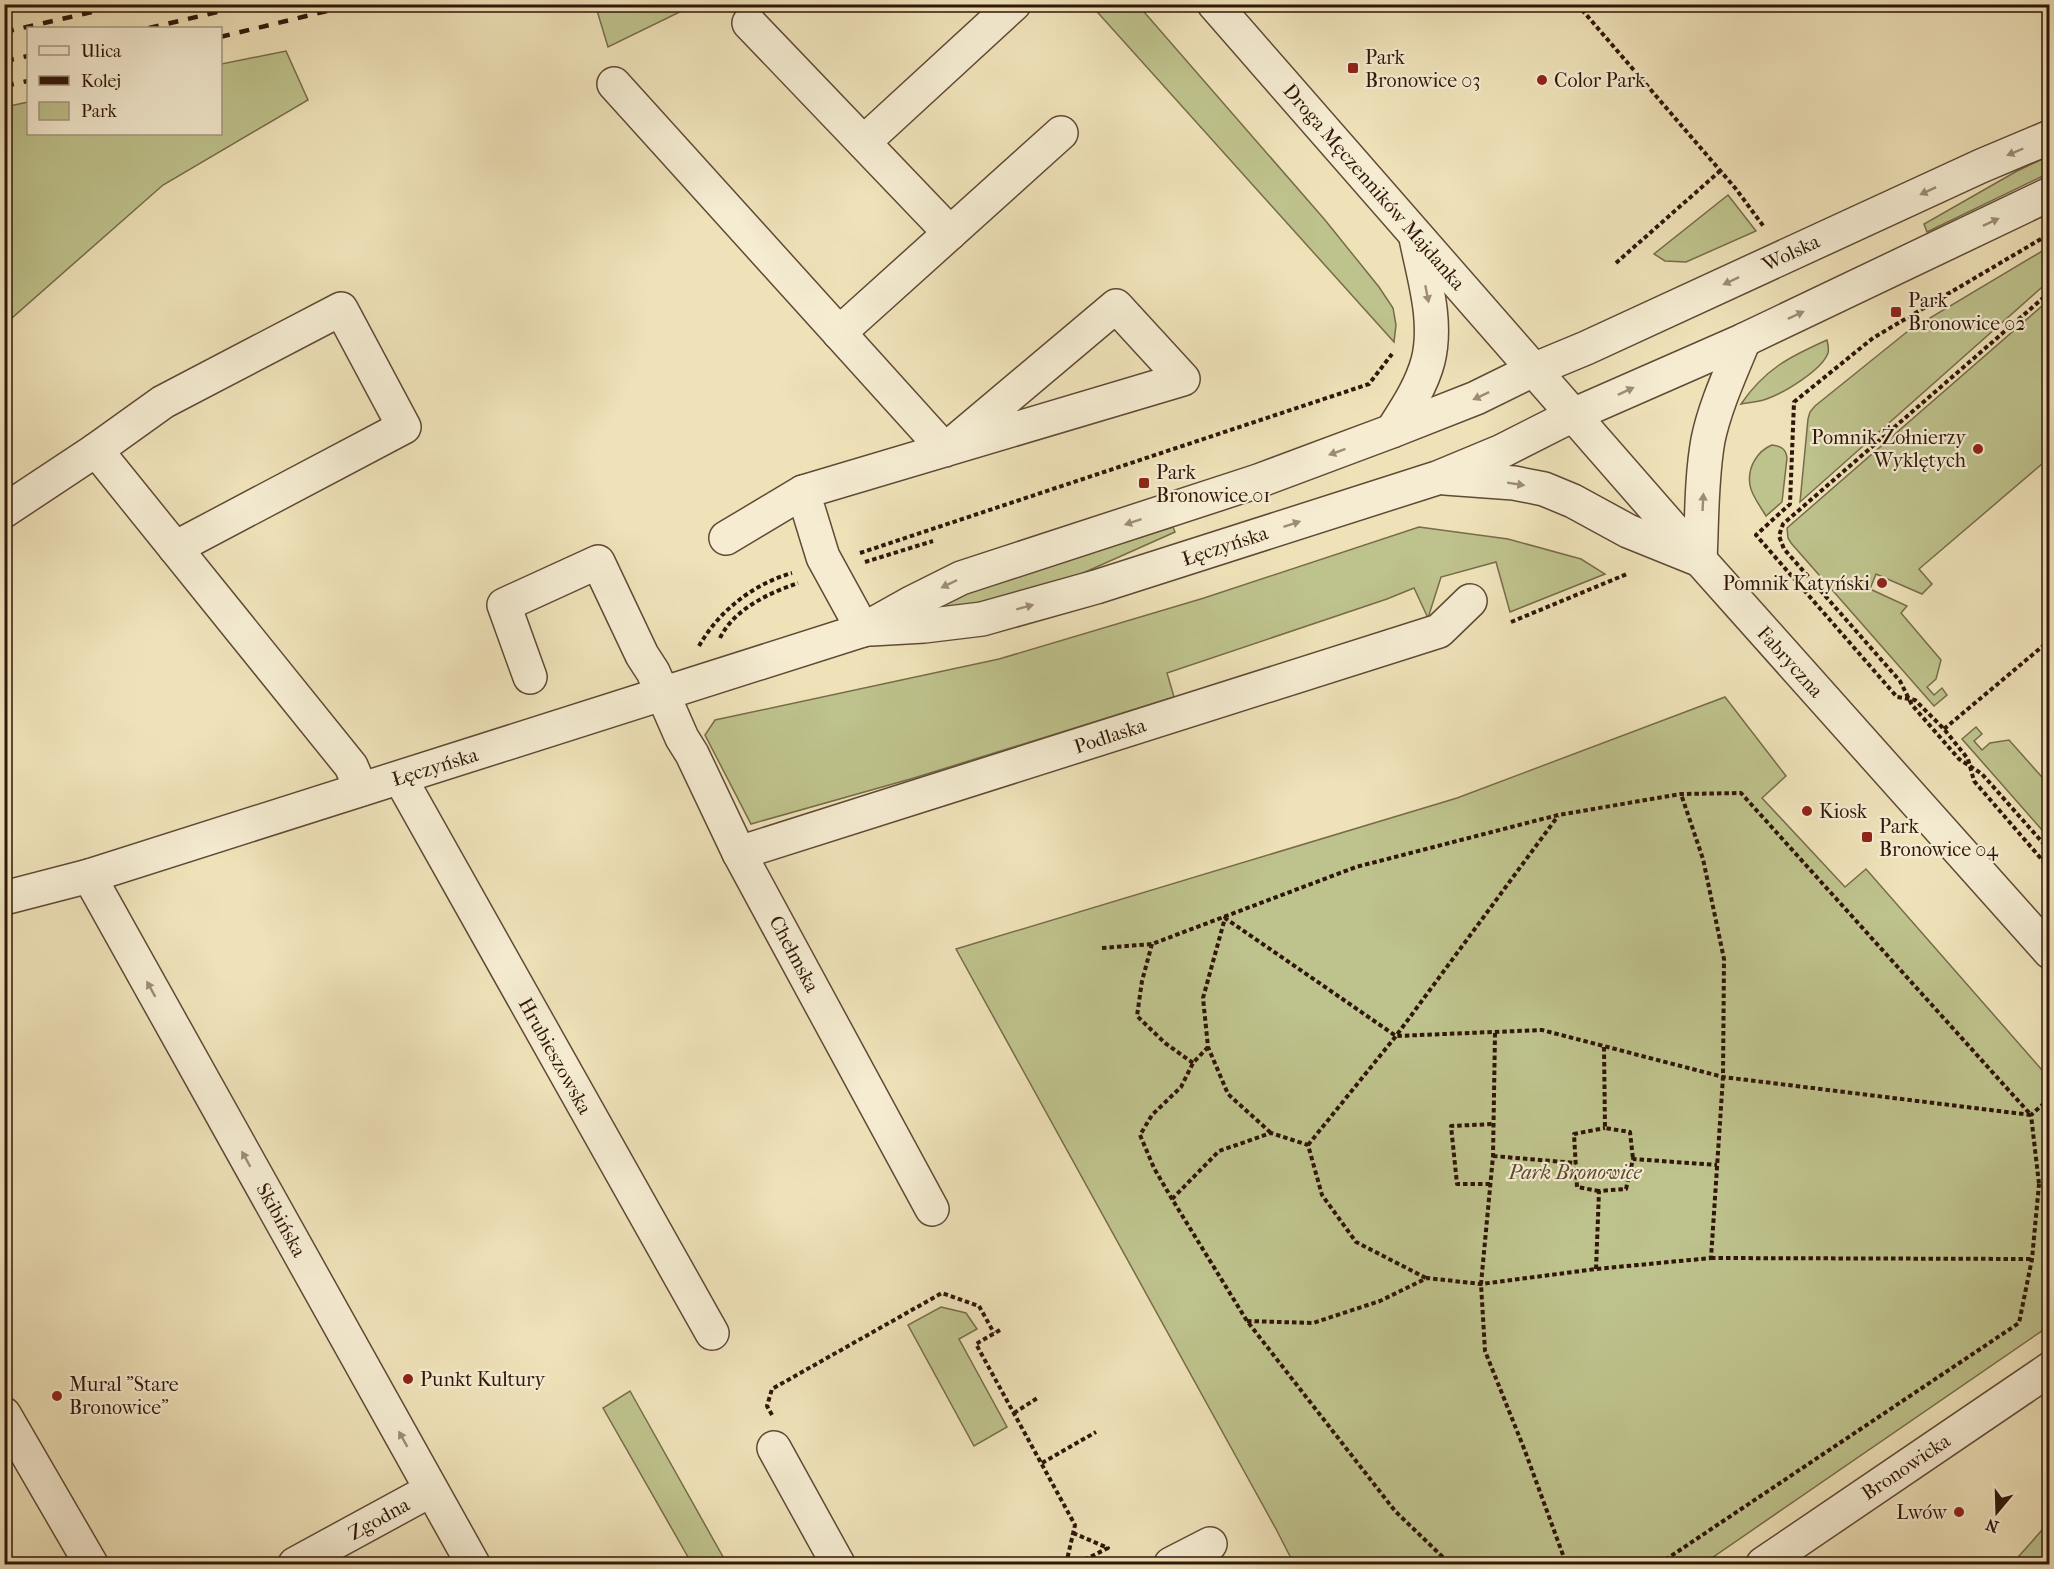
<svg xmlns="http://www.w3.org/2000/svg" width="2054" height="1569" viewBox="0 0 2054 1569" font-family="'IM FELL French Canon',serif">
  <rect width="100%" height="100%" fill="#efe2b9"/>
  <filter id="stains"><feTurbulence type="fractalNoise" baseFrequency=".00333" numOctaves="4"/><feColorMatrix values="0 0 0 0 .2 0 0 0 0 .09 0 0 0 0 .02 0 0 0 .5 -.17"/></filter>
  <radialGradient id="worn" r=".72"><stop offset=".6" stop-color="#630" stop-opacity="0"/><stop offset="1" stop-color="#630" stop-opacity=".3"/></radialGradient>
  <g fill="#bec28c" stroke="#776c4a" stroke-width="1.5">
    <polygon points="595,4 694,4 694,5 608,47"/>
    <polygon points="1091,5 1138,5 1325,220 1379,287 1393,308 1396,325 1394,342"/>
    <polygon points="286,51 308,100 163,185 5,324 5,107 28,102 28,134 220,134 221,64"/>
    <polygon points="2049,156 2049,173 1927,232 1924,224 2017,171"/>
    <polygon points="1728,195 1756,231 1686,262 1665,261 1654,254"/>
    <polygon points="2049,247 2049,281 1800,502 1808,419 1810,412 1815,406 1908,331"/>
    <polygon points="2049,300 2049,458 1919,569 1932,584 1922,594 1876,574 1870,589 1907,606 1901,613 1941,660 1936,679 1927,687 1934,695 1942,688 1947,695 1934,706 1791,543 1788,538 1787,528"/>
    <path d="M1827,340C1828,344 1829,349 1828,353C1822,370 1785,392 1769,398C1761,402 1750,402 1741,404C1765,369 1789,357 1827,340Z"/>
    <path d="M1772,445C1781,446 1786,449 1787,458L1782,502L1766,516C1761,507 1751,495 1750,485C1747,468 1757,451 1772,445Z"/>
    <polygon points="1173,527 1175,532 1065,581 985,607 914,609"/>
    <polygon points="1419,527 1508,539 1581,559 1605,574 1510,612 1496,562 1441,577 1428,618 1414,588 1387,599 1167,673 1174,697 914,778 751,824 705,735 715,720 999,659 1204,598"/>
    <polygon points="1725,697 1786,776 1762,798 1845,887 1866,869 2049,1078 2049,1326 1703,1564 1294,1564 1276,1529 956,949 1457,798"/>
    <polygon points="1976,727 1982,734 1974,741 1982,750 1990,743 2009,740 2049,785 2049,838 1962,739"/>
    <polygon points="941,1307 966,1313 977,1329 959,1339 1007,1427 974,1446 908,1325"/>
    <polygon points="630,1391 727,1564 692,1564 603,1408"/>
    <polygon points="2049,1522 2049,1564 2012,1564"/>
  </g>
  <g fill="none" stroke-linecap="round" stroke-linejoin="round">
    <defs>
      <g id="minor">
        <polyline points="1214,4 1700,560 2050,952"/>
        <polyline points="749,23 950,233"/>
        <polyline points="614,84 945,450 1116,306 1183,379 803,492 823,557 863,630"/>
        <polyline points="864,142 1014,4"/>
        <polyline points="839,333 1061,133"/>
        <path d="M1392,431C1406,409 1421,387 1428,361C1438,321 1424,278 1416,238"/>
        <polyline points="96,450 163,402 341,309 404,427 175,548"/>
        <polyline points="1445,478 1514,483 1544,489 1573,501 1628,531 1695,558"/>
        <polyline points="4,511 96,450 351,766 361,789"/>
        <polyline points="726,538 803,492"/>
        <path d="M1700,560C1702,521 1701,479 1708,440C1715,406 1731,372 1744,340"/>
        <polyline points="871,629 924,626 982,619 1096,587 1437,478 1502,451 1573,415 1744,340 2050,194"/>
        <polyline points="530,677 504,605 598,562 642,655 653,672 682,738 692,754 739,853 932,1209"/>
        <polyline points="400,778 712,1333"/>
        <polyline points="739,853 1439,631 1470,601"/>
        <polyline points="89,876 473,1564"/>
        <polyline points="4,898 89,876 863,630 913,602 961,578 1258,481 1392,431 1476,398 1533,370 1586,348 1981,166 2050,137"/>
        <polyline points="4,1414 91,1564"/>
        <polyline points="774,1448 838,1564"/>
        <polyline points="295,1564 431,1490"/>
        <polyline points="1171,1564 1210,1544"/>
        <polyline points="1763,1564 2050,1369"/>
      </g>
    </defs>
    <use href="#minor" stroke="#604935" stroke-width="36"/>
    <g stroke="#301609" stroke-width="4" stroke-dasharray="4.5 3" stroke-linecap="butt">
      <polyline points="1577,4 1736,189 1764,227"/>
      <polyline points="2044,4 2050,10"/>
      <polyline points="2041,239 1873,338 1794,402 1790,504 1756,535 1897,697 1915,700 1944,729 1968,759 1974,781 2050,869"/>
      <polyline points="1616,263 1720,171"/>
      <polyline points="2050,292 1783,524 1779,536 1784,549 1900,681 1912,705 1959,759 1982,774 2050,851"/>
      <polyline points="860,553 1369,384 1392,354"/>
      <polyline points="865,562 933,541"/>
      <polyline points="1511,622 1627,574"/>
      <path d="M720,638C734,609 769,593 798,583"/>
      <path d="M699,646C719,611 753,584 792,573"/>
      <polyline points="1944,729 2050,640"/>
      <polyline points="2042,860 2050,853"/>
      <polyline points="1152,944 1142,981 1137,1016 1165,1043 1193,1063"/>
      <polyline points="1102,948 1152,944 1356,867 1558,815 1681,794 1741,793 2031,1115 1723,1077 1542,1030 1396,1036 1225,918 1203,998 1208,1047 1228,1094 1271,1133"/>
      <polyline points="1495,1033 1493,1156 1481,1284 1485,1351 1525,1451 1563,1555 1564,1564"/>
      <polyline points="1208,1047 1193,1063 1181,1087 1152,1115 1140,1135 1154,1168 1172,1199 1247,1321 1395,1511 1450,1564"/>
      <polyline points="1604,1047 1605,1128 1630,1132 1633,1159"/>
      <polyline points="2050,1098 2031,1115 2039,1184 2050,1186"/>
      <polyline points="1308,1145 1396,1036 1558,816"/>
      <polyline points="1493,1156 1576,1163"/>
      <polyline points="1490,1184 1457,1184 1451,1126 1493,1124"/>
      <polyline points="1599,1191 1577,1187 1574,1134 1605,1128"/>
      <polyline points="1172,1199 1219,1151 1271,1133 1308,1145 1322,1195 1356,1242 1426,1278"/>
      <polyline points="1711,1258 2032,1259"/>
      <polyline points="1596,1269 1599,1191 1626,1189 1633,1159 1717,1165"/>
      <polyline points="1247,1321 1313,1323 1380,1301 1427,1278 1481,1284 1596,1269 1711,1258 1723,1077 1724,959 1703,859 1681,794"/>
      <polyline points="1000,1330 976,1344 1075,1525 1066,1564"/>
      <polyline points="1014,1413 1039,1397"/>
      <polyline points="772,1415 767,1406 772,1389 942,1293 979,1306 994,1333"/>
      <polyline points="1042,1463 1096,1432"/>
      <polyline points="1073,1533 1108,1548 1076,1564"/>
      <polyline points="1659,1564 2019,1323 2032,1259 2039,1184"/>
    </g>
    <use href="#minor" stroke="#f5ecd2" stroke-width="33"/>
    <g stroke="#301609" stroke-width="4.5" stroke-dasharray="10 10" stroke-linecap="butt">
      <polyline points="149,28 252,4"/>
      <polyline points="4,32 128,4"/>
      <polyline points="220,37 356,4"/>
      <polyline points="4,61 28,56"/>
      <polyline points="4,86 28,81"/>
    </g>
  </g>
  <defs><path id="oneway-solid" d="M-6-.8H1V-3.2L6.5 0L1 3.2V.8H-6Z" transform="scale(1.5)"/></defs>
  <g fill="#9c8c78">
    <use href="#oneway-solid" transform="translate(2015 152) rotate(157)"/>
    <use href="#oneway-solid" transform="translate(1928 191) rotate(155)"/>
    <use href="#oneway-solid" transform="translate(1991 222) rotate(-25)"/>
    <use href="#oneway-solid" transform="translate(1731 281) rotate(155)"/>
    <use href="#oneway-solid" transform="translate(1427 294) rotate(79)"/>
    <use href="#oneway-solid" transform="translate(1796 315) rotate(-25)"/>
    <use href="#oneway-solid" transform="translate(1626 391) rotate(-25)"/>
    <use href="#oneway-solid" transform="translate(1481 396) rotate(155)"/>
    <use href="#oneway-solid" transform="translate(1337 452) rotate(160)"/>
    <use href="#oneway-solid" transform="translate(1516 484) rotate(9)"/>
    <use href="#oneway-solid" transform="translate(1703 502) rotate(-87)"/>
    <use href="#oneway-solid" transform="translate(1133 522) rotate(162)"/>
    <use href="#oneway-solid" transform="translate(1292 524) rotate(-18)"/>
    <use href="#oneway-solid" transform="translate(949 584) rotate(154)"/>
    <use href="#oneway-solid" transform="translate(1025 607) rotate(-15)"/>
    <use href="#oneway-solid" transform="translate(151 989) rotate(-119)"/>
    <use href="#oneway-solid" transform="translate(246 1159) rotate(-119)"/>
    <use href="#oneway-solid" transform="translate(403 1439) rotate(-119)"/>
  </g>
  <g fill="#8f2418" stroke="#f5ecd2" stroke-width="2">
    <rect x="1347" y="62" width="12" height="12" rx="3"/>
    <circle cx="1542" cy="80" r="6"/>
    <rect x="1890" y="306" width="12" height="12" rx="3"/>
    <circle cx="1978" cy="449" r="6"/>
    <rect x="1138" y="477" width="12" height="12" rx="3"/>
    <circle cx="1882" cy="583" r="6"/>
    <circle cx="1807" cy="811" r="6"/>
    <rect x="1861" y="831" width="12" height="12" rx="3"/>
    <circle cx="408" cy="1379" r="6"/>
    <circle cx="57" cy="1396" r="6"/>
    <circle cx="1959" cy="1512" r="6"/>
  </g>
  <g text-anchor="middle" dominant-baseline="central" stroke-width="4.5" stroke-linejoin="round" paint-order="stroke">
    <g font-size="20" fill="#301609" stroke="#f5ecd2" text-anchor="start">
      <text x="1365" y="57">Park<tspan x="1365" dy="23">Bronowice 03</tspan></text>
      <text x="1554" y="80">Color Park</text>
      <text x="1908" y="300">Park<tspan x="1908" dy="23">Bronowice 02</tspan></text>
      <text x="1966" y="437" text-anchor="end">Pomnik Żołnierzy<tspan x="1966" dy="23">Wyklętych</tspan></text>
      <text x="1156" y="472">Park<tspan x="1156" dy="23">Bronowice 01</tspan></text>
      <text x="1870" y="583" text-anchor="end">Pomnik Katyński</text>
      <text x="1819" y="811">Kiosk</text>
      <text x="1879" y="826">Park<tspan x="1879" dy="23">Bronowice 04</tspan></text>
      <text x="420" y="1379">Punkt Kultury</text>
      <text x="69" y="1384">Mural "Stare<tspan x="69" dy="23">Bronowice"</tspan></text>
      <text x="1947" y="1512" text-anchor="end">Lwów</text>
    </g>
    <g font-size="20" fill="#301609" stroke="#f5ecd2">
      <text transform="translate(1374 187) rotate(49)">Droga Męczenników Majdanka</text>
      <text transform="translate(1791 253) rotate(-25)">Wolska</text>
      <text transform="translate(1225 546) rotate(-18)">Łęczyńska</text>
      <text transform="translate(1790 662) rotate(48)">Fabryczna</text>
      <text transform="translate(1110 736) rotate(-18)">Podlaska</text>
      <text transform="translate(435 767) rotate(-17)">Łęczyńska</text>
      <text transform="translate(794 954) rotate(62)">Chełmska</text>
      <text transform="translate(555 1056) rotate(61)">Hrubieszowska</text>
      <text transform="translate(281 1220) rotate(61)">Skibińska</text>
      <text transform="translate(1906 1467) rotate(-34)">Bronowicka</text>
      <text transform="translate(379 1519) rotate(-29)">Zgodna</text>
    </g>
    <g font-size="20" font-style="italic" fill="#5b4a30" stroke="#f5ecd2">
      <text x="1575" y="1172">Park Bronowice</text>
    </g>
  </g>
  <rect width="2054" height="1569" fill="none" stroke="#efe2b9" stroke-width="24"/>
  <rect x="6" y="6" width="2042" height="1557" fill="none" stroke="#301609" stroke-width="3"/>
  <rect x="12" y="12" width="2030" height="1545" fill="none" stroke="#301609" stroke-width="1.5"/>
  <rect x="27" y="27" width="195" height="108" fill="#f5ecd2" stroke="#a69682" stroke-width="1.5"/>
  <rect x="39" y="46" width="30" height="9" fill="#f5ecd2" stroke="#a69682" stroke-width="1.5"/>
  <text x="81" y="57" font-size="18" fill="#301609">Ulica</text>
  <rect x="39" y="76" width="30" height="9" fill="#301609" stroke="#a69682" stroke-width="1.5"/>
  <text x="81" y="87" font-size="18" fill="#301609">Kolej</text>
  <rect x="39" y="102" width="30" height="18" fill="#bec28c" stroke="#a69682" stroke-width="1.5"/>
  <text x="81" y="117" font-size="18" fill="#301609">Park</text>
  <g transform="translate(1997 1512) rotate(199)" stroke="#f5ecd2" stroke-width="4.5" paint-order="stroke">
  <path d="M0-4.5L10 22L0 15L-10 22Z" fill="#301609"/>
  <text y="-9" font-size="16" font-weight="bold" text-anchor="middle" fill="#301609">N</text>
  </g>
  <rect width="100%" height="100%" filter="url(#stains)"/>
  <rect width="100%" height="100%" fill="url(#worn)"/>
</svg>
